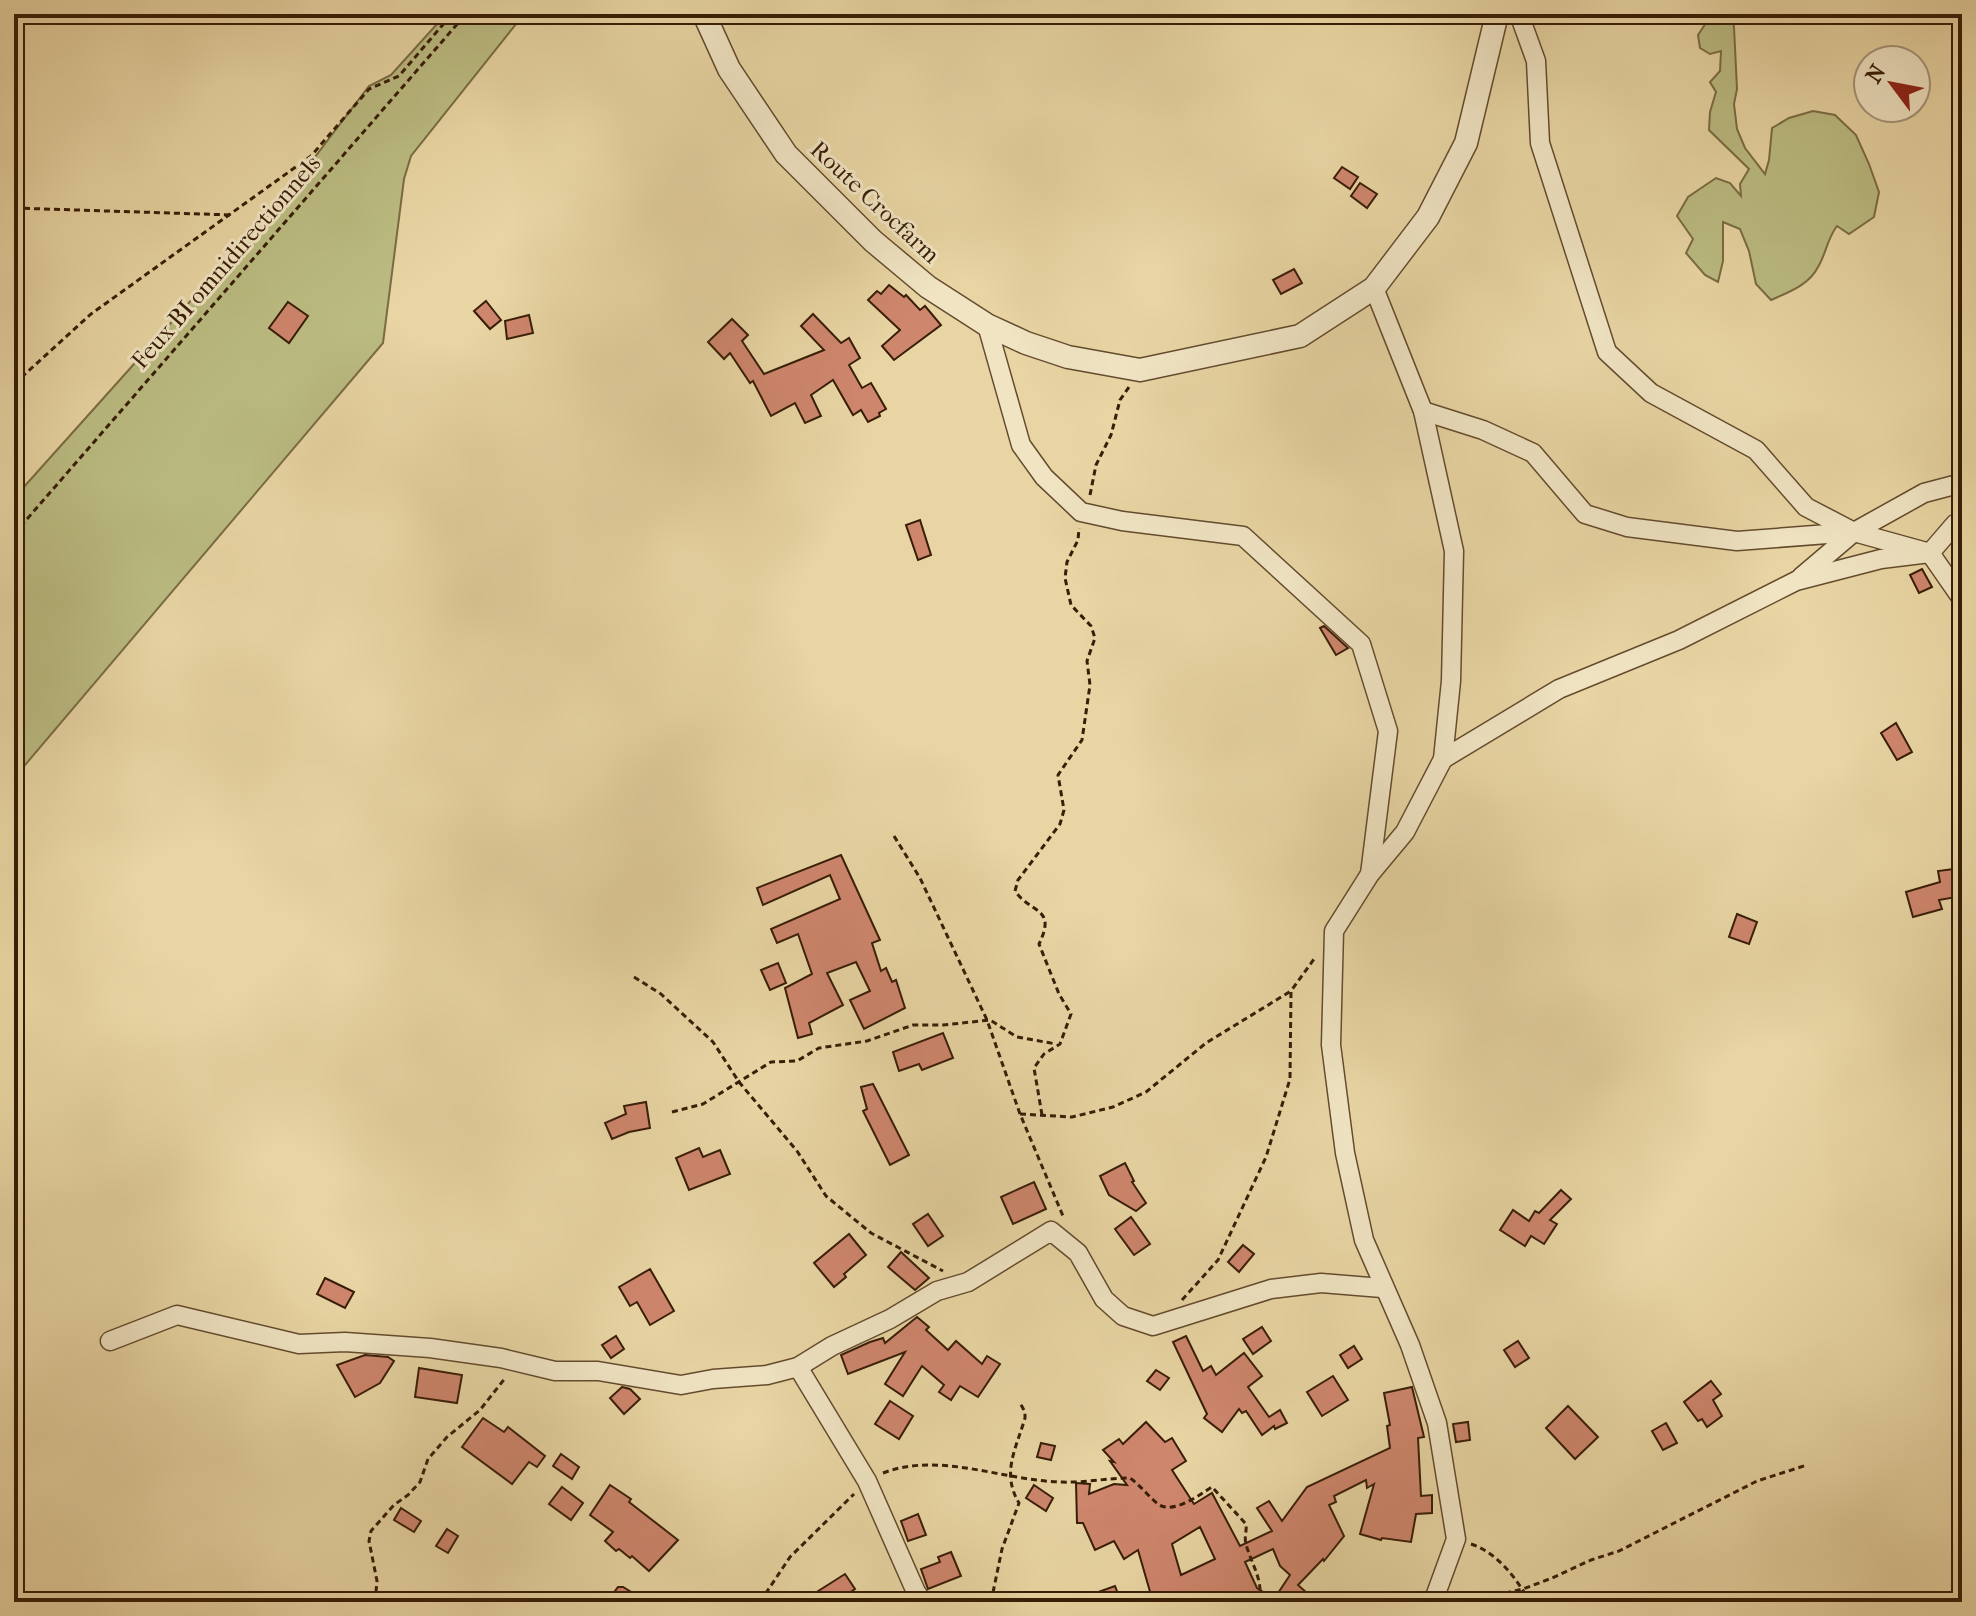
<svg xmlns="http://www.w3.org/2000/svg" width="1976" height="1616" viewBox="0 0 1976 1616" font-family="'IM FELL French Canon',serif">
  <rect width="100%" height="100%" fill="#e8d5a3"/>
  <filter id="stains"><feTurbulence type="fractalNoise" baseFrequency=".0025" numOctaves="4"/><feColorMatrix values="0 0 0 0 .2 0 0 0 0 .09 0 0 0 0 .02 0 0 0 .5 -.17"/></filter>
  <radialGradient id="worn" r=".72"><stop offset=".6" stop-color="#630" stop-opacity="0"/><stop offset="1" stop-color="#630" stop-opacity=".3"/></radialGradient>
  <g fill="#bbbc82" stroke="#7a6c44" stroke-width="2">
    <polygon points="446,14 524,14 411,156 404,179 383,343 14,778 14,498 289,191 369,86 391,75"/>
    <path d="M1712,14H1731L1734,27L1737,89L1734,104L1737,129L1745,148L1765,174L1769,160L1772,128L1789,118L1813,111L1835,115L1856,135L1869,164L1879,192L1874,217L1849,234L1837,226C1827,239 1826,254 1818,267C1809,285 1789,292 1771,300L1756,284L1749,251L1740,229L1723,222V261L1718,282L1705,275L1686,253L1693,239L1677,216L1688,197L1716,178L1730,183L1741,196L1740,184L1749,169L1709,130L1710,112L1716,92L1710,82L1720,71L1721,51L1710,54L1700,48L1698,35Z"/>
  </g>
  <g fill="#ce866d" stroke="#381d07" stroke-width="2" fill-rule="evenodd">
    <polygon points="1342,167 1358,177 1350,189 1334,178"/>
    <polygon points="1360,183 1377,194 1367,208 1351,196"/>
    <polygon points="1294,269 1302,283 1281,294 1273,280"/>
    <polygon points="889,285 904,297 906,295 920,310 925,306 941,325 894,360 882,346 900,330 868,300 877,291 881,294"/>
    <polygon points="486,301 501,320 490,329 474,311"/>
    <polygon points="288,302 308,316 289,343 269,328"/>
    <polygon points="813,314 841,343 849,338 860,358 849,365 862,388 871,383 878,395 886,409 879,413 880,416 868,422 861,410 853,415 833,380 811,395 821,416 805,423 795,403 771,416 753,381 750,383 730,353 724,359 708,342 732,319 748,335 742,341 764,374 824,350 801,326"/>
    <polygon points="529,315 533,333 507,339 505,321"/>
    <polygon points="920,520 931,555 918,560 906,525"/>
    <polygon points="1922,569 1932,587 1919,593 1910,575"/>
    <polygon points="1324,626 1348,648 1336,655 1320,628"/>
    <polygon points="1896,723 1912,752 1897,760 1881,733"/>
    <polygon points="841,855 880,940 872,943 881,971 886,968 892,982 896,980 905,1008 864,1029 850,1000 870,991 856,962 827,973 843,1005 809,1023 812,1034 798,1038 785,988 812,974 798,934 777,943 771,929 840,899 830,875 763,905 757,888"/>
    <polygon points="1962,868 1962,896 1939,900 1942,909 1913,917 1906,892 1940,882 1938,871"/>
    <polygon points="1737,914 1757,922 1749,944 1729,937"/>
    <polygon points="778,963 786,983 770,990 761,970"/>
    <polygon points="943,1033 953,1058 922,1070 919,1064 899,1071 893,1052"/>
    <polygon points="873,1084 909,1155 890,1165 863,1111 867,1109 861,1087"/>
    <polygon points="646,1102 650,1128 629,1132 612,1139 605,1123 626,1114 624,1106"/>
    <polygon points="699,1148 703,1157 720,1150 730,1174 689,1190 676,1158"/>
    <polygon points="1125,1163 1134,1181 1132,1182 1146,1203 1136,1211 1109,1195 1100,1176"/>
    <polygon points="1034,1182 1046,1209 1013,1224 1001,1197"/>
    <polygon points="1561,1190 1571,1199 1550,1220 1557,1224 1544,1244 1531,1236 1525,1246 1500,1230 1513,1210 1529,1221 1535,1211 1539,1213"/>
    <polygon points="928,1214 943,1236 928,1246 913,1224"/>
    <polygon points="1131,1217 1150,1244 1134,1255 1115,1229"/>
    <polygon points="849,1234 866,1255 844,1274 846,1277 834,1287 814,1263"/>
    <polygon points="1243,1245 1254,1254 1239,1272 1228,1262"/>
    <polygon points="901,1252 929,1278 915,1290 888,1267"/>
    <polygon points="650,1269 674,1311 650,1325 637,1302 630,1306 619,1287"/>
    <polygon points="325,1278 354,1292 345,1308 317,1294"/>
    <polygon points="917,1317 929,1327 926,1330 948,1350 956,1341 982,1364 987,1356 1000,1364 978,1397 960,1386 951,1400 939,1392 944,1385 922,1366 903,1396 885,1384 905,1352 848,1374 841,1355 870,1342 883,1338 885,1343"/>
    <polygon points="1262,1327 1271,1341 1253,1354 1243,1339"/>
    <polygon points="616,1336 624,1349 611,1358 602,1345"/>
    <polygon points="1186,1336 1203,1371 1211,1366 1216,1375 1244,1353 1262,1376 1248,1387 1269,1417 1280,1410 1287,1423 1275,1429 1274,1426 1262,1435 1246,1411 1242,1413 1239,1409 1222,1432 1204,1418 1207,1414 1173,1342"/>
    <polygon points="1518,1341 1529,1358 1515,1367 1504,1350"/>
    <polygon points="1354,1346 1362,1359 1348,1368 1340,1355"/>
    <polygon points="365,1355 388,1357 394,1361 380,1383 355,1397 337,1365"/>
    <polygon points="419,1368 462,1375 457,1403 415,1397"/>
    <polygon points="1156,1370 1169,1378 1160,1390 1147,1381"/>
    <polygon points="1333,1376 1348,1400 1322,1416 1307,1392"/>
    <polygon points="1711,1381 1721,1394 1713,1400 1722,1416 1707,1427 1702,1419 1698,1421 1684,1402"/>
    <polygon points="622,1387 630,1389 640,1399 624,1414 610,1398"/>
    <path d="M1412,1387L1424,1437L1418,1438L1421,1496L1432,1495V1513L1416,1514L1411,1542L1382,1538L1381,1540L1360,1534L1374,1484L1367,1488L1366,1480L1334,1496L1336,1502L1329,1505L1344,1536L1324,1561L1323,1559L1298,1585L1317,1602H1211L1207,1595L1188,1602H1153L1138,1550L1124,1559L1114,1541L1095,1550L1083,1523H1077L1076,1483L1090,1484L1089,1494L1114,1484L1127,1485L1110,1461L1114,1462L1103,1450L1119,1439L1123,1444L1146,1422L1165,1442L1172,1438L1186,1461L1172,1470L1194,1504L1212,1493L1240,1546L1272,1531L1257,1508L1269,1501L1282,1521L1307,1487L1390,1448L1387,1426L1390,1425L1384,1393ZM1200,1527L1215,1559L1181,1575L1172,1544ZM1273,1549L1280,1566L1290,1575L1274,1599L1257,1588L1245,1562Z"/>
    <polygon points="890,1401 913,1416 899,1439 875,1424"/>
    <polygon points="1568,1406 1598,1437 1575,1459 1546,1428"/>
    <polygon points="483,1418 504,1432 508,1427 545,1456 537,1467 529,1462 512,1484 462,1447"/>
    <polygon points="1468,1422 1470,1440 1456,1442 1453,1424"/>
    <polygon points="1666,1423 1677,1443 1663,1450 1652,1431"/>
    <polygon points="1041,1443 1055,1446 1051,1460 1037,1457"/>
    <polygon points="561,1454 579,1467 572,1479 553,1466"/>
    <polygon points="610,1485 631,1499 629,1502 678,1540 649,1571 632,1556 630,1558 619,1549 616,1551 605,1541 613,1532 590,1515"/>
    <polygon points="1034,1485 1053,1498 1046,1511 1026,1498"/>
    <polygon points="562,1487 583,1503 571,1520 549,1504"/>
    <polygon points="401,1508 421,1521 414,1532 394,1520"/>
    <polygon points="918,1514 926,1535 908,1541 901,1521"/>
    <polygon points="447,1529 458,1536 448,1553 436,1546"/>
    <polygon points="951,1552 961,1576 928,1589 921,1569 940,1562 938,1557"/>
    <polygon points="845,1574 855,1589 836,1602 801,1602"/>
    <polygon points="1115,1586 1121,1602 1076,1602 1076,1600"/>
    <polygon points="618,1587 623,1587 633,1593 628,1602 607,1602"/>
  </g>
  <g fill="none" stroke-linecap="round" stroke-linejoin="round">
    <defs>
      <g id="minor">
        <polyline points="1519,14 1536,61 1540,143 1607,352 1651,393 1756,450 1806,507 1854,532"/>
        <polyline points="1374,288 1423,411 1454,551 1451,681 1443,759 1405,832 1370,874 1334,931 1331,1045 1345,1153 1364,1240 1410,1345 1437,1423 1456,1539 1433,1602"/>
        <polyline points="987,325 1021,445 1044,477 1081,512 1122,521 1243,536 1361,644 1388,731 1370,874"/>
        <polyline points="1423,411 1483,430 1533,453 1585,514 1627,527 1737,541 1854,532 1930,553 1962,599"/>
        <polyline points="1801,577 1854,532 1924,493 1962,483"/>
        <polyline points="1443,759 1559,689 1679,640 1796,581 1881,559 1930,553 1955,524 1962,522"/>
        <polyline points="110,1341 177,1315 299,1344 345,1342 430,1348 501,1358 555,1371 598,1371 681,1385 713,1379 767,1375 798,1367 832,1346 890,1319 937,1291 968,1282 1051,1231 1078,1253 1104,1299 1123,1316 1153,1326 1271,1289 1321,1283 1382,1288"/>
        <polyline points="798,1367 867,1481 916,1592 923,1602"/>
      </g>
      <polyline id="tertiary" points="704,14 729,69 786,154 873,241 928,287 987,325 1026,343 1068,357 1140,370 1300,336 1374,288 1428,217 1466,143 1497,14"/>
    </defs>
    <use href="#minor" stroke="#644b2e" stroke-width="21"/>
    <use href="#tertiary" stroke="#644b2e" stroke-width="25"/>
    <g stroke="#381d07" stroke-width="3" stroke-dasharray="6 4" stroke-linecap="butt">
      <polyline points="14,208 232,215"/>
      <polyline points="14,384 91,314 311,156 369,89 399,76 452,14"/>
      <polyline points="1090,495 1096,465 1111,435 1120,400 1129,387"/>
      <polyline points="14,534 466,14"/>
      <polyline points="894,836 920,878 987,1020 1020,1114 1063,1216"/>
      <polyline points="634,977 661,994 713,1042 739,1082 797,1151 826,1196 871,1233 943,1271"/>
      <polyline points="672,1112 703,1104 771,1062 797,1061 819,1048 867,1041 913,1025 943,1025 990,1020 1017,1037 1056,1044"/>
      <polyline points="1020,1114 1072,1117 1113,1107 1146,1092 1206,1043 1291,991"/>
      <path d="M1042,1115L1034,1068L1044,1054L1060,1044L1071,1014L1059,994L1039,944C1057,907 1031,914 1015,891L1018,880L1060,824L1064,810L1058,775L1082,740L1090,685L1087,661L1095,638L1091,626L1071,605L1065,578L1067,562L1078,540L1079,528"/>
      <polyline points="1182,1300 1218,1260 1266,1157 1290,1079 1291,991 1314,959"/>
      <path d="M883,1473C940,1451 1003,1481 1062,1482C1084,1483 1107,1478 1130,1478C1141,1486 1149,1497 1158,1504C1173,1515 1199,1495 1212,1487L1246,1524C1247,1531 1244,1537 1246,1544C1251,1564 1264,1580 1259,1602"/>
      <path d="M1471,1544C1498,1553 1516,1578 1530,1602"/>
      <polyline points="375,1602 377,1581 369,1541 371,1531 394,1505 408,1495 420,1482 428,1459 447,1437 480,1410 506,1377"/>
      <polyline points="760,1602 790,1557 854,1494"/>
      <path d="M991,1602L1002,1549L1019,1503C1001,1473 1016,1449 1025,1418V1412L1020,1403"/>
      <polyline points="1466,1602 1523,1589 1552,1578 1591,1560 1619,1551 1757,1481 1807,1465"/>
    </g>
    <use href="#minor" stroke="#f0e4c3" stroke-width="18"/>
    <use href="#tertiary" stroke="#f0e4c3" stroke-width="22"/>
  </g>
  <g text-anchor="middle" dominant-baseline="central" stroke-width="6" stroke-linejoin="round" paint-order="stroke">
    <g font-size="24" fill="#381d07" stroke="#f0e4c3">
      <text transform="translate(875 202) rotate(43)">Route Crocfarm</text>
      <text transform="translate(226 262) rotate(-49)">Feux BI omnidirectionnels</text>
    </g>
  </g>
  <rect width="1976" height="1616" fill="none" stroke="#e8d5a3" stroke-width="48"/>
  <rect x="16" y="16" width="1944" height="1584" fill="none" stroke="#381d07" stroke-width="4"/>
  <rect x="24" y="24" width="1928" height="1568" fill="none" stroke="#381d07" stroke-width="2"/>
  <g transform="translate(1892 84) rotate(302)"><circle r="38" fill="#f0e4c3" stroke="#a69478" stroke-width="2"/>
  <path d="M0-6L14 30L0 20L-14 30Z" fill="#8f2418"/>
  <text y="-12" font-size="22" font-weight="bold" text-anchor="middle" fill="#381d07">N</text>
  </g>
  <rect width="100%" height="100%" filter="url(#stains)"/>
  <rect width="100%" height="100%" fill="url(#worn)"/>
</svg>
